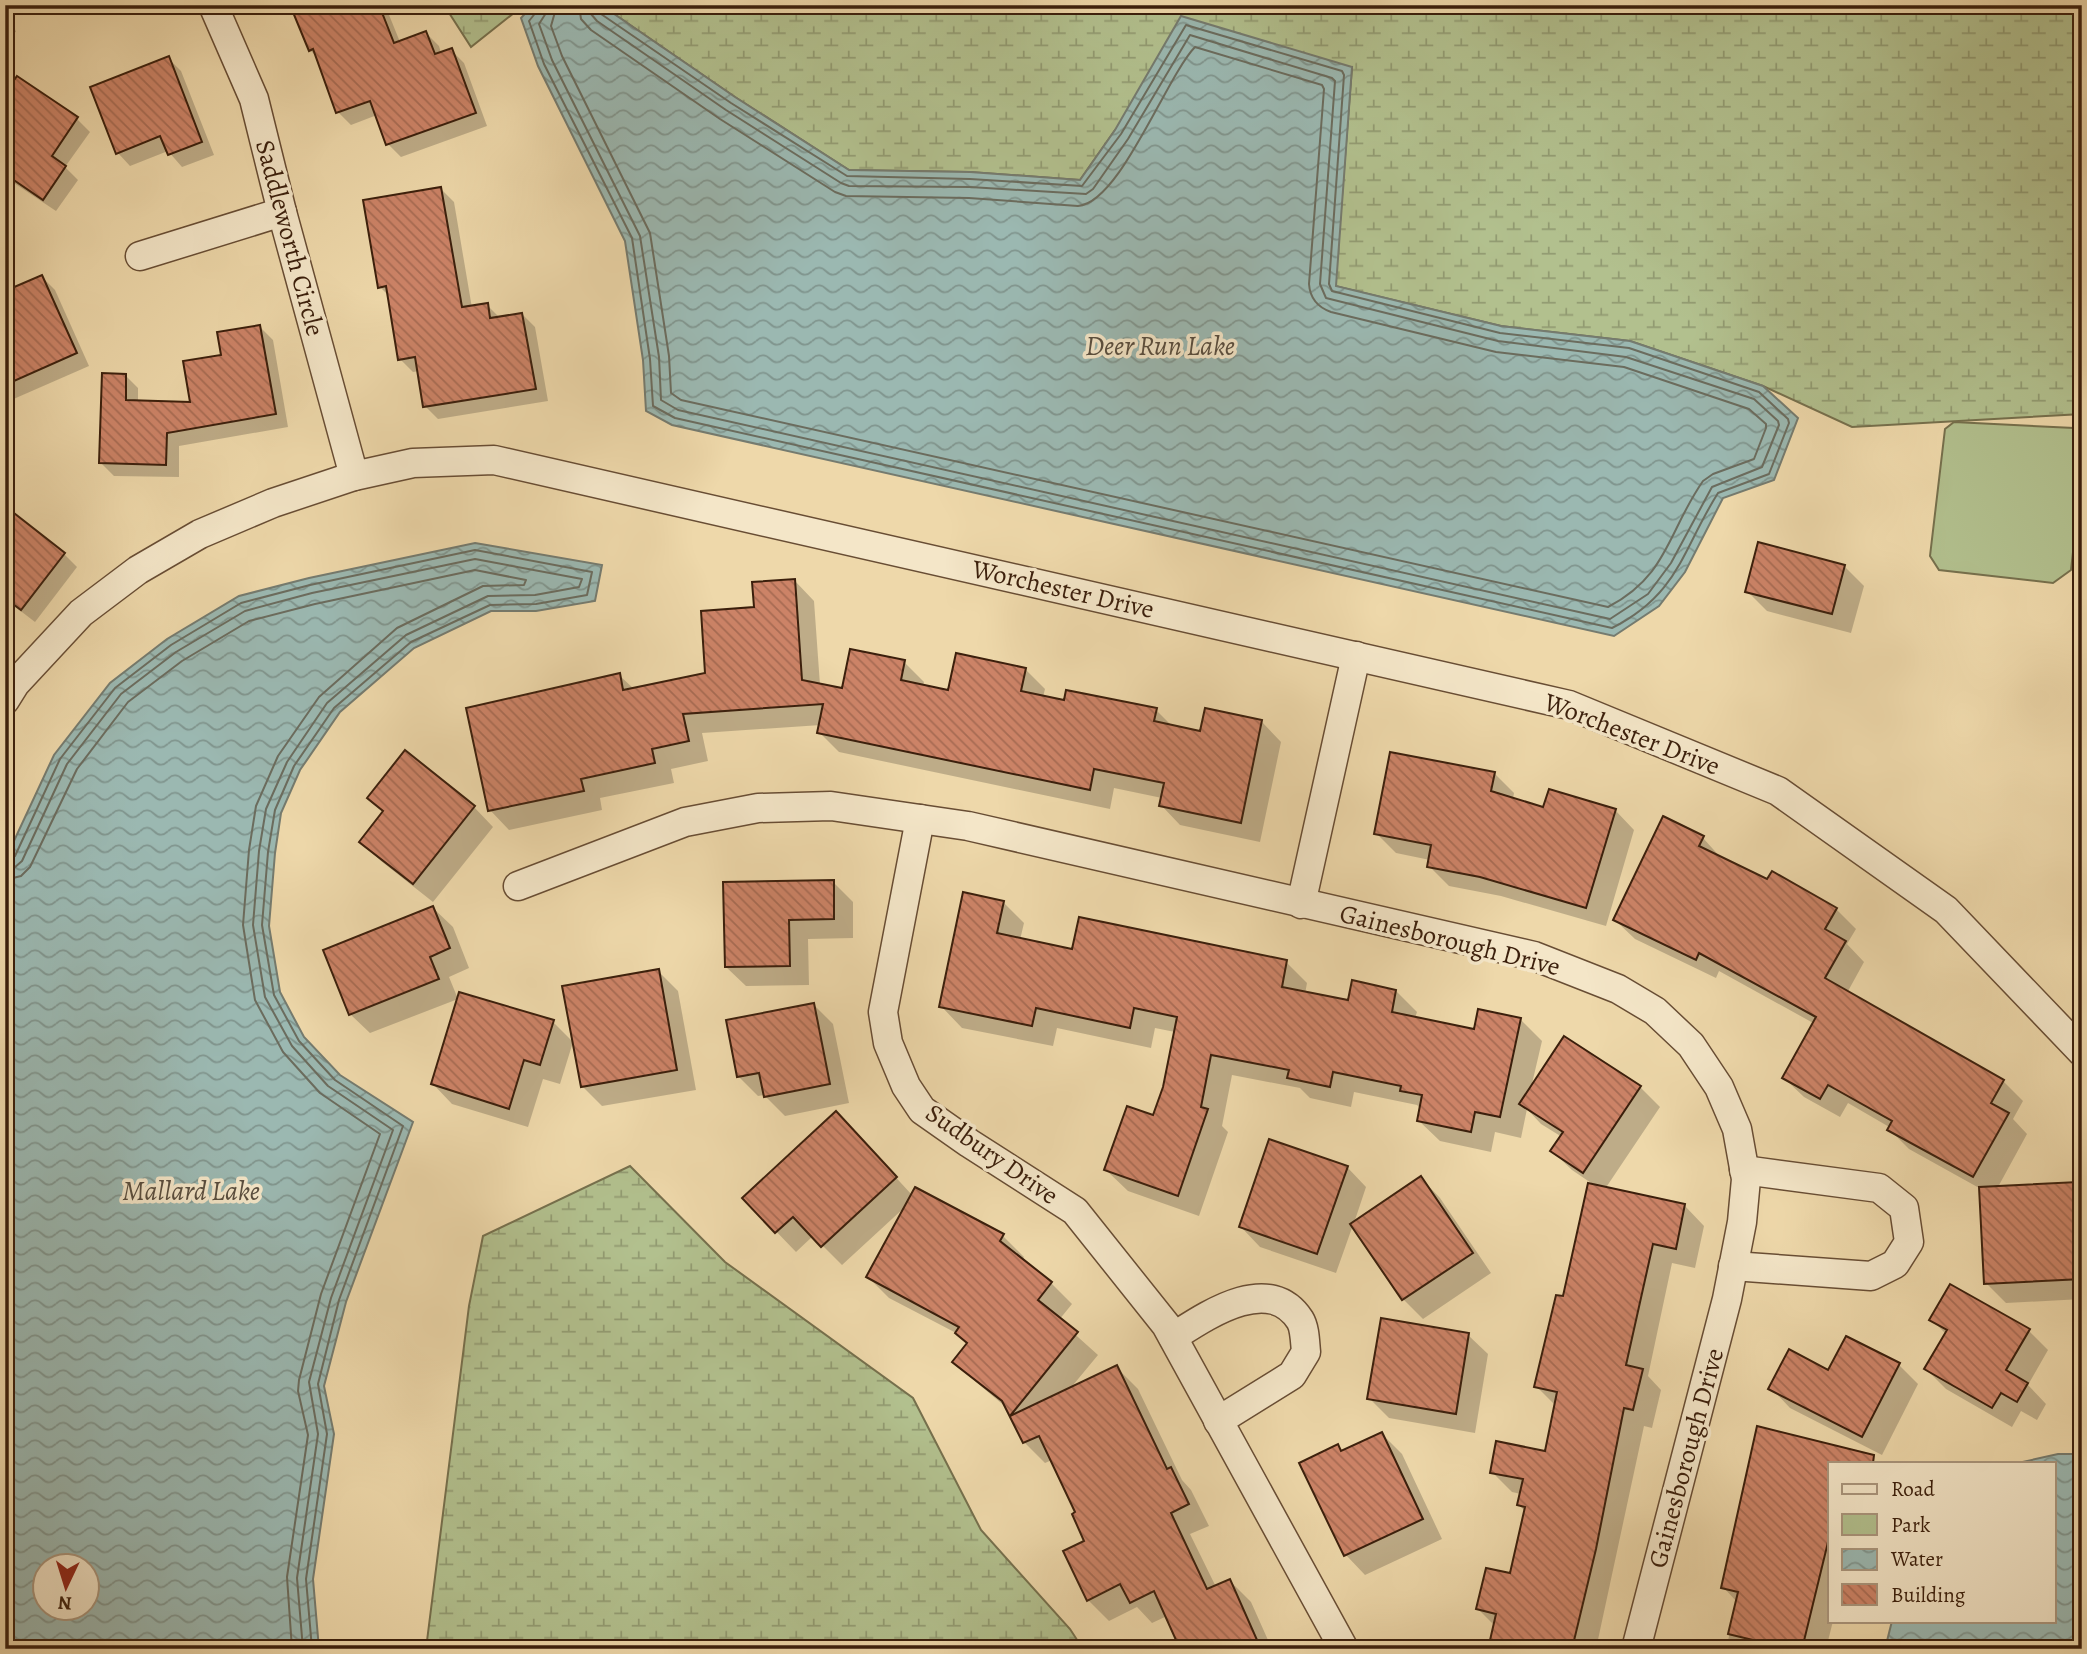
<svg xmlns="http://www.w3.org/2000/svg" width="2087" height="1654" viewBox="0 0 2087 1654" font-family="Alegreya,serif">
  <defs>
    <pattern id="wetland-marsh" width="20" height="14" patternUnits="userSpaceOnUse" patternTransform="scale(1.75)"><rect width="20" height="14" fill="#b2c08e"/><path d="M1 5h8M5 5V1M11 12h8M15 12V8" fill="none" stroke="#929b72"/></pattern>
    <pattern id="water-waves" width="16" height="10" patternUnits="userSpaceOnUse" patternTransform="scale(1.75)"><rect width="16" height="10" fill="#9bb8b1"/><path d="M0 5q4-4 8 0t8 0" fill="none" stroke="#80958e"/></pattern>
    <pattern id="building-back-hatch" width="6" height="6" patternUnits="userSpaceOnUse" patternTransform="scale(1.75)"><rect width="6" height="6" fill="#cc8367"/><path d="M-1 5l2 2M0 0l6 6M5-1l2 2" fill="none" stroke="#a76b53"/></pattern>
  </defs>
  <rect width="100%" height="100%" fill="#eed8aa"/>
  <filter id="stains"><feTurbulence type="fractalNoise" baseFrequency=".00286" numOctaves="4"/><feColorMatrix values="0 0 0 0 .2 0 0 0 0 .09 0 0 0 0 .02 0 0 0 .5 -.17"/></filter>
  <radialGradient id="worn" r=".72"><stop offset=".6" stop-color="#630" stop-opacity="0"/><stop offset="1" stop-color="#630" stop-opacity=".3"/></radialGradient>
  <polygon fill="#b2c08e" stroke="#76704d" stroke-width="2" points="1954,422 2074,428 2082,439 2082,472 2071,570 2053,583 1939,570 1930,556 1945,429"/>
  <g fill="url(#wetland-marsh)" stroke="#76704d" stroke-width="2">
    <polygon points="444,5 524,5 471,47"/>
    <polygon points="601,5 2082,5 2082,414 1852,427 1763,386 1630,341 1501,326 1335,286 1352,67 1115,130 1080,180 970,172 849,170 735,97"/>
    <polygon points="630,1166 725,1262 913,1398 981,1530 1070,1629 1083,1649 426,1649 469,1306 483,1236"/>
  </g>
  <g fill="url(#water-waves)" stroke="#757b6f" stroke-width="2" fill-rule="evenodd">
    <polygon points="533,5 601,5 735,97 849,170 970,172 1080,180 1115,130 1181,16 1352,67 1336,286 1501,326 1630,341 1763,386 1798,418 1774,480 1723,498 1685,572 1659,606 1614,636 672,425 646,411 643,360 625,241 538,66 521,18"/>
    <path d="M475,543L602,565L595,601L536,611H491L414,648L340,712L300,770L281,813L275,853L269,926L280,992L304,1037L340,1075L413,1122L346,1302L324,1386L334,1434L313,1579L319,1649H5L6,858L54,755L110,683L167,639L239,596L309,578ZM46,1566H88V1608H46Z"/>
    <polygon points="2058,1454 2082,1454 2082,1649 1885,1649 1892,1621 2054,1621 2054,1463 2018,1463"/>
  </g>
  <g fill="#0003">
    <polygon points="5,5 40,5 10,15 16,32 5,36"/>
    <polygon points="77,5 105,5 84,13"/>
    <polygon points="292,5 385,5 400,42 426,33 439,46 441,53 451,50 464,63 487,126 401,157 388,144 377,115 351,125 338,112 318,58 310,50"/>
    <polygon points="168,58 181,71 214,155 182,167 168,151 130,166 118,153"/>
    <polygon points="17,78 77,119 90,132 65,167 78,180 56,211 5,177 5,96"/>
    <polygon points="441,189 454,202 472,308 487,305 500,318 522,314 535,327 548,401 438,419 425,406 419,371 413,372 400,359 389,296 380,287"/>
    <polygon points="42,277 55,290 89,366 9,401 5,397 5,293"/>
    <polygon points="260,327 273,340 288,427 179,446 179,477 114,476 101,463 125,375 138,388 138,402 192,404 223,356"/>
    <polygon points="5,509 64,554 77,567 35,622 5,599"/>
    <polygon points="1844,566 1864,586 1851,633 1767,611 1747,591"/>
    <polygon points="795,581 814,601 820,685 844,690 904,662 924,682 923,686 949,692 1025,669 1045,689 1043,697 1065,702 1156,710 1173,727 1201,733 1262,722 1281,742 1260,842 1180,825 1161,805 1162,798 1114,788 1110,809 839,752 819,732 821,725 702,733 708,761 671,769 674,783 600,798 602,810 509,830 490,810 619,675 634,689 707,674 756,609"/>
    <polygon points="1494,773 1514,793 1513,799 1544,809 1615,810 1634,830 1606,926 1501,896 1449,886 1429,866 1430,860 1396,853 1376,833"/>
    <polygon points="369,797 474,807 493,827 433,902 381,861 361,842 384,813"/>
    <polygon points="1703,838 1722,859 1836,909 1856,929 1847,944 1864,962 1847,993 2003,1081 2023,1101 2013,1119 2027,1134 1998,1187 2077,1184 2082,1189 2082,1299 2006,1303 1986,1283 1981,1189 1909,1149 1890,1130 1891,1128 1848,1103 1840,1117 1804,1097 1784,1078 1815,1024 1719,971 1716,978 1635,939 1615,920"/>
    <polygon points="833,882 853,902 853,938 808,939 809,985 746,986 726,967"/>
    <polygon points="1003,902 1024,923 1020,940 1073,951 1286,962 1307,983 1305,994 1349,1003 1396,991 1417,1012 1415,1018 1476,1031 1520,1019 1542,1041 1531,1088 1640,1087 1660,1107 1605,1189 1685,1206 1704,1226 1695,1268 1672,1263 1648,1376 1661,1390 1652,1428 1644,1426 1596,1649 1576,1647 1575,1649 1490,1649 1495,1626 1478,1609 1511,1575 1526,1512 1519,1505 1521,1494 1512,1492 1492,1472 1546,1453 1556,1406 1536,1386 1565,1298 1597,1187 1572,1170 1552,1151 1562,1137 1541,1124 1527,1109 1521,1138 1495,1132 1491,1152 1440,1141 1418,1120 1421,1109 1417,1105 1354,1092 1351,1107 1310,1098 1300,1088 1232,1075 1222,1126 1228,1132 1199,1216 1128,1191 1106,1170 1154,1117 1164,1088 1175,1032 1155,1028 1151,1048 1057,1028 1053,1046 962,1028 941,1006"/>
    <polygon points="433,908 453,927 469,968 449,977 458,999 370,1033 350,1014"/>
    <polygon points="658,971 678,991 696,1090 602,1106 582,1086"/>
    <polygon points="813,1004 833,1024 849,1103 785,1116 764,1095 758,1096 739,1077"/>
    <polygon points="553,1022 573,1042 560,1084 543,1079 528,1127 452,1104 433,1084"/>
    <polygon points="855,1133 912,1195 1003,1236 1024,1257 1022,1260 1051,1283 1072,1304 1059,1320 1098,1355 1069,1390 1117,1368 1138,1389 1182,1480 1191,1490 1209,1526 1190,1534 1216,1587 1230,1581 1251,1602 1272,1649 1182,1649 1167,1616 1152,1623 1137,1607 1109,1621 1088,1600 1087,1541 1077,1513 1052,1460 1045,1463 1024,1442 1007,1408 976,1382 955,1361 969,1344 960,1335 889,1298 868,1277 905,1207 842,1265 813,1236 796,1252 744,1198"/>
    <polygon points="1347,1167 1366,1187 1354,1223 1421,1178 1440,1198 1491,1273 1423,1319 1403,1299 1353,1225 1336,1273 1260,1247 1241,1227"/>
    <polygon points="1932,1320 2029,1331 2048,1350 2028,1385 2046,1404 2037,1420 2021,1411 2012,1427 1946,1389 1926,1369 1946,1334"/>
    <polygon points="1468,1335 1488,1354 1475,1433 1389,1418 1369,1398"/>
    <polygon points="1899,1365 1918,1384 1882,1455 1790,1408 1771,1388 1829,1372"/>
    <polygon points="1759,1428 1854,1452 1866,1463 1830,1463 1830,1621 1833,1621 1826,1649 1726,1649 1737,1602 1723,1587"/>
    <polygon points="1382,1434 1402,1454 1442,1539 1365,1575 1346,1555 1302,1463 1337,1447 1343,1452"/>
  </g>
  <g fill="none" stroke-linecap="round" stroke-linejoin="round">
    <g stroke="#6b6c5e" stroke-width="2">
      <path d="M538,5L537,11L529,21L544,64L632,238L650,359L653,406L675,418L1612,628C1679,594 1682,550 1718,493L1769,474L1789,423L1788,419L1759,392L1629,348L1500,333L1332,291L1329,284L1344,75L1342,71L1186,25L1121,134L1082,186L970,179L847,176L731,103L601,14L598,5"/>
      <polyline points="547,5 546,13 539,24 552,60 640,236 659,357 661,400 678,410 1610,619 1648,594 1671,563 1712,487 1762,467 1779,425 1778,421 1754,399 1626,357 1498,341 1326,298 1320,284 1335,81 1332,78 1190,35 1128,139 1093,189 1086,194 970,187 849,186 841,183 726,110 597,21 591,14 589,5"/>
      <path d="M557,5L551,26L562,56L650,233L669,356L671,393L681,400L1608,607C1668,576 1668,531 1703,481L1713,474L1754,459L1766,428V424L1749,409L1624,367L1496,352L1331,312C1317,307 1310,298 1309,284L1324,89L1322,85L1195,47C1166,77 1120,203 1078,206L969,198L846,196L835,192L720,119L591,30L581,19L579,5"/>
      <polyline points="5,860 10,860 15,856 60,759 115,688 171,645 241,603 310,585 475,550 592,572 587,595 536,604 490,605 411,642 334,708 294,766 275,810 268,852 262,925 274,995 299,1041 335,1080 403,1126 339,1300 318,1384 327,1434 306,1579 312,1649"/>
      <polyline points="5,869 14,868 22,861 67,764 121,694 176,652 245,611 312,593 475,559 582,579 579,587 535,595 488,596 406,635 327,703 287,762 266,809 259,851 253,925 265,997 292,1046 328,1086 393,1130 331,1298 309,1382 318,1434 297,1578 303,1649"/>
      <polyline points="5,880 21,876 30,867 77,769 128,702 182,661 249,621 315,604 475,570 526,580 524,585 483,586 397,628 319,697 278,756 256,806 249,850 243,925 255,1000 283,1052 320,1093 380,1134 321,1294 299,1380 298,1391 308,1435 287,1577 292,1649"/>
    </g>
  </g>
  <g fill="url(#building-back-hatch)" stroke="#3b1f0c" stroke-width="2">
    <polygon points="290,5 379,5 394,43 426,31 435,54 452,48 476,113 386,145 370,101 336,113 313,49 309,51"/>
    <polygon points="169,56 202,142 168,155 160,136 116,154 90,87"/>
    <polygon points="17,76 78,117 52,156 66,166 43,200 5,174 5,93"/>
    <polygon points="441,187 462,307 488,303 490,318 522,313 536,389 423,407 415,357 398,360 386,286 378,288 363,200"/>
    <polygon points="42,275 77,353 5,385 5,291"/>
    <polygon points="260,325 276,414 167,433 166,465 99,463 102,373 126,374 126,400 190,402 183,361 221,355 217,332"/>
    <polygon points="5,506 65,553 21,610 5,598"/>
    <polygon points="1758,542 1845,565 1832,614 1745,592"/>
    <polygon points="795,579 802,680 842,688 850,649 905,660 901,680 948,690 956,653 1026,668 1021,691 1064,700 1066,690 1157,708 1154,721 1200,731 1205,708 1262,720 1241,823 1159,806 1164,783 1094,769 1090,790 817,733 823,704 683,714 689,741 652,749 655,763 581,779 584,791 488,811 466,708 620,673 623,690 705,673 701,611 754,607 752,582"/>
    <polygon points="405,750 475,806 413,884 359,842 383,811 367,798"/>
    <polygon points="1390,752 1495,772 1491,791 1543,807 1549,789 1616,809 1586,908 1480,877 1427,867 1431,845 1374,834"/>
    <polygon points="1663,816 1704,836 1699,846 1767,879 1772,871 1837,908 1825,929 1846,941 1825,978 2004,1080 1991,1103 2009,1113 1973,1177 1887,1130 1892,1121 1828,1085 1820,1099 1782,1078 1816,1017 1699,953 1696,960 1613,920"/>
    <polygon points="834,880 834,919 789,920 790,966 725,967 723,882"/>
    <polygon points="963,892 1004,901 997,933 1072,949 1079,917 1287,960 1282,987 1348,1000 1352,980 1396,990 1392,1012 1474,1029 1478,1009 1521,1018 1500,1117 1475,1112 1471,1132 1417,1121 1422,1095 1400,1091 1401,1086 1333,1072 1330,1087 1287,1078 1289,1070 1211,1055 1201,1107 1208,1109 1178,1196 1104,1170 1127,1106 1153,1115 1163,1087 1177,1017 1134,1008 1130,1028 1036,1008 1032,1026 939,1007"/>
    <polygon points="433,906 450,948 430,957 439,979 349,1015 323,950"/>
    <polygon points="659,969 677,1070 581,1087 562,986"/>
    <polygon points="459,992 554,1020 540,1065 524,1060 509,1109 431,1084"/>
    <polygon points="814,1003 830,1084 764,1097 759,1073 737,1077 726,1020"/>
    <polygon points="1564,1036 1641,1086 1583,1173 1550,1151 1563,1132 1519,1104"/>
    <polygon points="836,1111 897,1177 821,1247 793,1217 775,1233 742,1198"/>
    <polygon points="1269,1139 1348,1166 1317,1254 1239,1227"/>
    <polygon points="1421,1176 1473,1253 1402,1300 1350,1224"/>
    <polygon points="2078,1182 2082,1229 2082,1279 1984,1284 1979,1187"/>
    <polygon points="1588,1183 1685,1204 1676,1249 1653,1244 1626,1365 1643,1369 1633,1410 1624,1408 1596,1549 1572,1649 1488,1649 1496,1614 1476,1609 1486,1568 1510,1573 1525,1507 1517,1505 1523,1479 1490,1473 1496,1441 1545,1451 1557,1392 1534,1387 1556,1295 1563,1296"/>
    <polygon points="915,1187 1004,1234 1000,1241 1052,1282 1038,1300 1078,1332 1010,1416 1117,1365 1167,1469 1171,1467 1189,1504 1171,1513 1207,1589 1230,1579 1261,1649 1180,1649 1154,1591 1130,1603 1120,1584 1087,1601 1063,1551 1084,1541 1072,1514 1075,1512 1039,1436 1023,1443 1002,1401 952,1362 967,1343 955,1333 959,1327 866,1277"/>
    <polygon points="1950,1284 2030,1329 2006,1370 2028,1383 2017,1402 2001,1393 1992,1408 1924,1369 1947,1330 1929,1320"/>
    <polygon points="1381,1318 1469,1333 1456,1414 1367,1399"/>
    <polygon points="1846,1336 1900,1363 1862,1437 1768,1389 1789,1349 1828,1370"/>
    <polygon points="1757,1426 1874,1455 1873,1463 1830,1463 1830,1534 1802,1649 1790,1649 1728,1634 1738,1592 1721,1588"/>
    <polygon points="1382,1432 1423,1519 1344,1556 1299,1463 1338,1444 1341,1451"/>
  </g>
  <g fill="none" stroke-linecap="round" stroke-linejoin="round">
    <defs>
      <g id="minor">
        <polyline points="213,5 254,99 282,212 354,476"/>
        <polyline points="140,256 282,212"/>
        <polyline points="5,700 15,684 81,613 138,570 200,534 273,503 354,476 413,463 494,460 1569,705 1778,791 1946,910 2082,1052"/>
        <polyline points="920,819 883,1012 888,1043 906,1086 922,1110 969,1143 1075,1211 1166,1325 1344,1649"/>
        <polyline points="518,886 685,822 758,808 831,806 968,826 1534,956 1618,989 1655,1011 1691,1045 1719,1087 1737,1129 1746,1179 1742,1222 1727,1299 1636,1649"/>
        <polyline points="1301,904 1356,656"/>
        <polyline points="1733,1266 1871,1276 1895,1264 1909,1242 1904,1208 1879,1188 1744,1170"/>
        <path d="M1173,1337C1206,1316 1269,1272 1300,1320C1305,1328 1305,1343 1306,1352L1292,1375L1218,1421"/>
      </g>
    </defs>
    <use href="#minor" stroke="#684d34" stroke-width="31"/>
    <use href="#minor" stroke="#f4e6c8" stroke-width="28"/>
  </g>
  <g text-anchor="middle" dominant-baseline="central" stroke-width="7" stroke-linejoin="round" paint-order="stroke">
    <g font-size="26" fill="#3b1f0c" stroke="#f4e6c8">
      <text transform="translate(290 238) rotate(75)">Saddleworth Circle</text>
      <text transform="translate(1063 589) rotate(13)">Worchester Drive</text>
      <text transform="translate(1632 734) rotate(21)">Worchester Drive</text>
      <text transform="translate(1450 940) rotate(14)">Gainesborough Drive</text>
      <text transform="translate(992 1154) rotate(35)">Sudbury Drive</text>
      <text transform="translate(1686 1458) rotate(-75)">Gainesborough Drive</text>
    </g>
    <g font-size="28" font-style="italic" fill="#584d3e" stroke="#f4e6c8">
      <text x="1160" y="346">Deer Run Lake</text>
      <text x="191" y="1191">Mallard Lake</text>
    </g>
  </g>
  <rect width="2087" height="1654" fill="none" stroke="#eed8aa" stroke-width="28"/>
  <rect x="7" y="7" width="2073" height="1640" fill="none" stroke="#3b1f0c" stroke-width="3.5"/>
  <rect x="14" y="14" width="2059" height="1626" fill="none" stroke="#3b1f0c" stroke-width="2"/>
  <rect x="1828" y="1462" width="228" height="161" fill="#f4e6c8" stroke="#aa967d" stroke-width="2"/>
  <rect x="1842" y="1484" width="35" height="10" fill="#f4e6c8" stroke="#aa967d" stroke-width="2"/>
  <text x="1891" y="1496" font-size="21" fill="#3b1f0c">Road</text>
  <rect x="1842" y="1514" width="35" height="21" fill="#b2c08e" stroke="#aa967d" stroke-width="2"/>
  <text x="1891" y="1532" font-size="21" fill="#3b1f0c">Park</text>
  <rect x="1842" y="1549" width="35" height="21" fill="url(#water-waves)" stroke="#aa967d" stroke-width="2"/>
  <text x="1891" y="1566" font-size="21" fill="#3b1f0c">Water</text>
  <rect x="1842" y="1584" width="35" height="21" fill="url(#building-back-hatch)" stroke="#aa967d" stroke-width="2"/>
  <text x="1891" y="1602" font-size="21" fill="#3b1f0c">Building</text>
  <g transform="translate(66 1587) rotate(184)"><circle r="33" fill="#f4e6c8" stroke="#aa967d" stroke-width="2"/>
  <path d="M0-5L12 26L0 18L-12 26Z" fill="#8f2418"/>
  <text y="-10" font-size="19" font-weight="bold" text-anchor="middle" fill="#3b1f0c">N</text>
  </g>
  <rect width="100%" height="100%" filter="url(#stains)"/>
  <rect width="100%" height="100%" fill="url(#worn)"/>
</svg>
